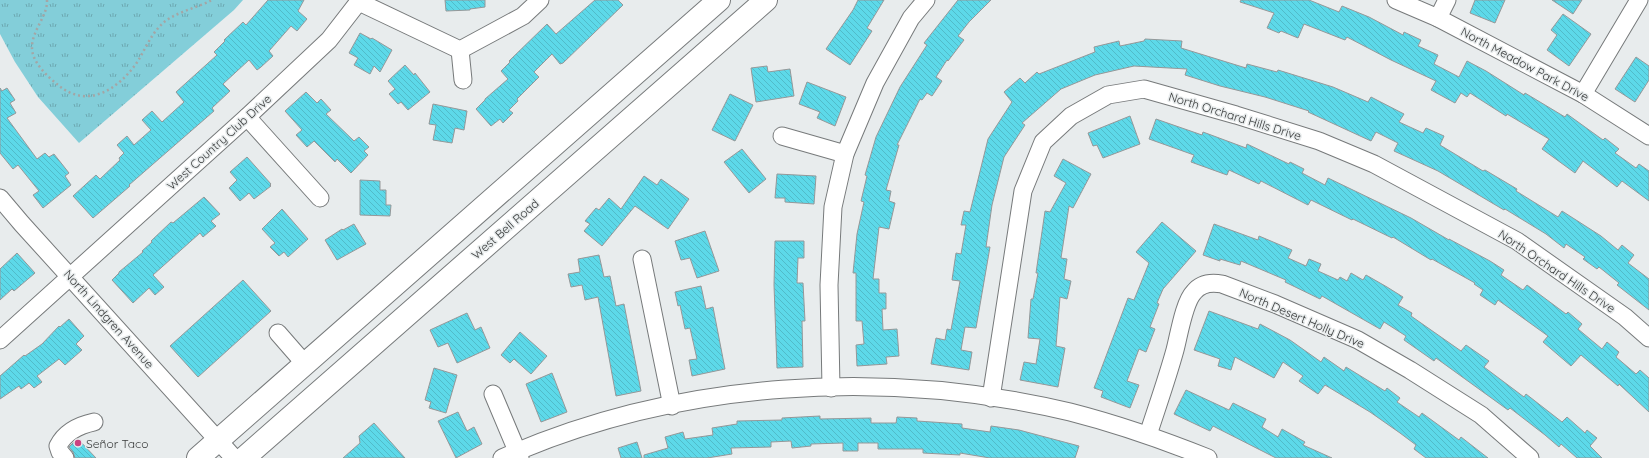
<svg xmlns="http://www.w3.org/2000/svg" width="1649" height="458" viewBox="0 0 1649 458" font-family="Quicksand,sans-serif">
  <defs>
    <pattern id="grass-tufts" width="24" height="20" patternUnits="userSpaceOnUse"><rect width="24" height="20" fill="#83ced9"/><path d="M3 7l-1-3M5 7V3M7 7l1-3M15 17l-1-3M17 17v-4M19 17l1-3" fill="none" stroke="#6ca8b1"/></pattern>
    <pattern id="building-back-hatch" width="6" height="6" patternUnits="userSpaceOnUse"><rect width="6" height="6" fill="#5dd9e9"/><path d="M-1 5l2 2M0 0l6 6M5-1l2 2" fill="none" stroke="#51bbc9"/></pattern>
  </defs>
  <rect width="100%" height="100%" fill="#e8eced"/>
  <polygon fill="url(#grass-tufts)" points="0,0 243,0 234,10 79,143 38,97 15,62 0,34"/>
  <g fill="url(#building-back-hatch)" stroke="#959899">
    <polygon points="268,0 304,0 298,11 307,19 297,31 291,26 269,51 273,56 261,67 257,70 249,60 223,84 230,91 212,108 214,111 129,185 130,186 93,218 73,196 96,175 100,179 120,160 119,158 124,153 117,145 127,136 134,145 151,130 142,120 152,111 162,122 184,102 176,92 217,55 214,52 225,41 224,40 243,22 246,25"/>
    <polygon points="445,0 485,0 485,7 470,9 470,10 446,11"/>
    <polygon points="595,0 618,0 623,5 563,63 560,64 552,54 534,72 539,77 517,99 518,101 509,110 513,113 503,123 500,119 491,126 476,109 485,100 485,99 508,79 501,71 510,62 509,61 547,24 556,34"/>
    <polygon points="858,0 884,0 867,28 872,31 850,65 826,49 853,10"/>
    <polygon points="958,0 991,0 969,22 958,36 964,40 948,61 947,60 936,77 942,81 932,96 927,93 922,100 920,99 897,145 899,145 886,190 891,191 889,201 895,203 889,229 879,227 873,279 879,279 879,293 886,293 886,309 882,309 883,330 897,329 899,356 886,357 887,364 857,366 856,345 864,344 862,321 856,321 856,273 853,273 857,234 864,202 861,201 867,176 865,175 876,137 900,87 927,45 924,43"/>
    <polygon points="1241,0 1309,0 1339,12 1342,6 1369,17 1403,35 1404,32 1421,40 1418,46 1438,55 1434,64 1459,77 1467,61 1486,71 1524,95 1525,93 1565,117 1567,114 1603,140 1605,138 1619,149 1615,153 1636,168 1639,164 1649,171 1649,201 1622,181 1617,187 1583,161 1575,173 1542,149 1549,139 1507,114 1506,116 1470,93 1467,97 1461,93 1455,103 1431,90 1436,81 1391,60 1347,37 1345,40 1304,24 1298,38 1281,31 1279,33 1267,28 1274,13 1240,2"/>
    <polygon points="1475,0 1505,0 1495,23 1470,13"/>
    <polygon points="1552,0 1582,0 1573,14"/>
    <polygon points="1563,14 1591,34 1569,66 1547,50 1557,35 1551,30"/>
    <polygon points="360,33 371,39 372,38 392,50 380,72 374,66 370,74 354,65 358,58 349,53"/>
    <polygon points="1145,39 1182,41 1181,48 1246,68 1247,64 1277,72 1278,70 1333,87 1368,102 1371,97 1404,114 1399,122 1423,133 1426,128 1444,136 1440,145 1483,171 1485,170 1517,189 1516,191 1558,217 1562,211 1601,236 1618,250 1622,245 1634,255 1628,263 1649,279 1649,310 1617,285 1619,283 1599,267 1597,269 1583,259 1585,257 1566,244 1564,248 1546,234 1505,209 1504,210 1438,171 1394,151 1398,143 1376,132 1371,141 1308,112 1309,111 1265,97 1220,86 1185,75 1187,69 1134,66 1095,75 1061,89 1022,123 1025,125 1004,157 992,205 986,247 990,247 976,328 965,327 961,350 972,352 969,370 931,364 936,338 945,340 947,329 951,330 960,281 952,280 956,253 961,254 966,225 961,225 964,211 970,212 988,139 1012,102 1004,92 1020,78 1025,83 1037,72 1039,74 1095,52 1094,47 1119,41 1120,46 1144,41"/>
    <polygon points="1636,57 1649,66 1649,80 1635,102 1615,89"/>
    <polygon points="405,65 414,75 415,73 430,92 408,110 401,102 398,104 389,94 395,89 388,81"/>
    <polygon points="767,66 768,72 790,69 794,96 756,102 751,68"/>
    <polygon points="807,82 846,97 835,126 817,118 820,112 799,104"/>
    <polygon points="0,88 2,91 7,88 15,100 10,103 16,113 7,118 37,159 45,153 49,157 54,154 69,173 65,176 71,185 43,208 33,195 39,191 18,165 13,169 0,153"/>
    <polygon points="306,92 317,103 321,99 331,110 326,114 354,141 359,137 369,147 364,151 368,155 351,173 337,159 335,162 314,141 307,147 296,135 302,130 285,111"/>
    <polygon points="730,94 753,105 735,141 712,130"/>
    <polygon points="433,104 467,111 464,130 455,128 452,143 433,140 436,125 429,124"/>
    <polygon points="1130,116 1140,144 1103,158 1097,145 1093,146 1088,133"/>
    <polygon points="1156,119 1202,135 1203,132 1246,148 1247,144 1289,164 1290,162 1304,169 1302,173 1325,185 1328,178 1411,218 1449,240 1449,239 1490,261 1504,270 1501,275 1523,290 1527,285 1566,314 1568,312 1582,324 1578,329 1602,349 1607,342 1619,352 1616,357 1636,374 1640,370 1649,378 1649,412 1619,384 1618,386 1581,355 1571,366 1543,342 1548,336 1498,300 1495,305 1480,295 1483,290 1474,284 1475,283 1432,259 1431,260 1393,237 1392,238 1353,219 1352,220 1311,200 1308,205 1261,181 1259,184 1229,170 1227,175 1191,162 1194,155 1149,139"/>
    <polygon points="742,149 766,179 749,193 724,162"/>
    <polygon points="247,157 271,184 270,185 271,186 254,199 249,193 240,201 229,188 237,180 230,172"/>
    <polygon points="1063,159 1091,174 1073,208 1069,206 1061,258 1067,259 1064,279 1071,281 1067,299 1060,297 1056,346 1065,348 1058,387 1020,380 1024,362 1036,364 1040,339 1028,338 1031,299 1033,299 1038,273 1036,273 1045,211 1050,212 1066,183 1054,176"/>
    <polygon points="777,174 816,176 814,204 785,202 785,198 775,198"/>
    <polygon points="644,176 657,185 661,179 689,199 668,229 635,206 602,246 584,231 590,224 585,221 596,208 599,210 609,198 621,209"/>
    <polygon points="360,180 380,181 380,190 386,190 386,205 391,205 390,216 360,215"/>
    <polygon points="204,197 220,214 211,221 216,226 203,237 200,233 153,275 164,287 155,295 149,288 133,303 112,280 119,273 119,272 143,252 142,251 152,242 151,241 171,222 173,223"/>
    <polygon points="282,209 308,239 288,257 284,252 279,256 270,247 275,243 262,229"/>
    <polygon points="1162,222 1196,251 1163,289 1157,303 1159,304 1150,327 1155,329 1146,352 1139,349 1127,381 1139,385 1130,408 1101,397 1103,391 1094,388 1128,298 1134,300 1149,263 1136,252"/>
    <polygon points="354,224 366,244 337,260 325,240 342,229 343,230"/>
    <polygon points="1214,224 1258,240 1259,236 1292,250 1288,258 1306,266 1309,259 1321,264 1318,271 1338,280 1340,277 1347,281 1351,273 1363,280 1366,275 1387,287 1403,297 1398,305 1412,313 1411,316 1461,351 1466,345 1489,361 1484,367 1524,397 1526,394 1562,422 1567,417 1585,433 1587,430 1597,438 1590,446 1602,458 1577,458 1561,444 1559,447 1545,435 1510,408 1508,410 1436,358 1434,361 1404,340 1406,336 1384,322 1380,329 1322,296 1320,299 1285,282 1286,280 1241,261 1240,265 1220,259 1220,261 1203,255"/>
    <polygon points="705,231 719,271 697,278 690,258 681,260 675,241"/>
    <polygon points="775,241 804,241 804,258 798,258 797,283 803,283 805,321 802,321 803,367 777,368 774,285"/>
    <polygon points="17,253 35,273 14,291 12,289 0,300 0,269"/>
    <polygon points="599,255 604,277 610,276 616,306 624,304 641,391 616,396 598,297 585,300 582,285 571,287 568,274 580,272 578,259"/>
    <polygon points="243,280 271,311 198,377 170,346"/>
    <polygon points="701,286 706,309 713,307 725,369 692,376 689,360 697,359 690,328 685,329 680,305 678,306 675,292"/>
    <polygon points="1209,311 1258,329 1260,324 1290,340 1321,362 1324,357 1344,371 1346,367 1385,391 1387,388 1400,398 1397,402 1419,417 1422,413 1459,440 1461,437 1488,458 1426,458 1414,449 1416,445 1400,433 1370,412 1325,385 1318,394 1299,381 1303,376 1283,362 1274,378 1235,357 1231,370 1218,366 1220,359 1194,350"/>
    <polygon points="467,313 475,330 481,327 490,348 457,363 448,343 438,347 430,330"/>
    <polygon points="69,319 84,336 76,344 82,350 65,365 59,359 37,376 42,382 34,388 29,383 21,389 19,386 0,399 0,376 24,355 25,356 42,344 59,326 60,327"/>
    <polygon points="520,332 547,356 531,374 514,359 510,363 501,355"/>
    <polygon points="434,368 457,375 446,413 429,408 431,402 425,400"/>
    <polygon points="552,373 567,412 541,422 526,384"/>
    <polygon points="1186,390 1229,410 1233,403 1266,419 1262,427 1278,437 1282,429 1305,442 1303,445 1332,458 1276,458 1213,426 1210,431 1174,414"/>
    <polygon points="458,412 467,431 474,427 482,444 456,458 438,421"/>
    <polygon points="820,416 820,419 871,418 871,423 896,423 897,417 917,418 917,421 962,424 962,428 990,432 991,426 1019,430 1079,446 1075,458 990,458 960,453 960,455 923,453 923,449 878,449 878,443 858,443 858,451 843,451 843,443 811,444 811,446 792,448 791,441 771,442 771,447 731,448 732,454 707,458 644,458 644,455 668,448 665,437 683,432 685,439 713,435 712,428 737,424 737,421 782,420 782,418"/>
    <polygon points="374,423 405,458 343,458 360,443 359,436"/>
    <polygon points="77,439 78,439 96,458 75,458 73,452 69,447"/>
    <polygon points="637,442 642,458 621,458 618,448"/>
  </g>
  <g fill="none" stroke-linecap="round" stroke-linejoin="round">
    <defs>
      <g id="minor">
        <polyline points="1396,0 1438,18 1583,94 1649,136"/>
        <polyline points="359,2 460,50 523,16 540,0"/>
        <polyline points="1438,18 1447,0"/>
        <polyline points="460,50 463,80"/>
        <polyline points="1583,94 1639,0"/>
        <polyline points="247,117 320,198"/>
        <polyline points="782,136 845,154"/>
        <polyline points="0,198 22,224 234,458"/>
        <polyline points="642,259 672,406"/>
        <polyline points="278,333 305,364"/>
        <polyline points="0,340 247,117 329,40 360,0"/>
        <polyline points="831,388 829,285 833,207 845,154 875,83 911,18 926,0"/>
        <polyline points="493,394 520,458"/>
        <polyline points="991,398 1023,191 1043,142 1071,116 1108,95 1144,89 1236,115 1319,141 1374,164 1517,241 1625,317 1649,338"/>
        <path d="M1148,435C1157,407 1167,379 1175,350C1179,335 1184,302 1194,292C1201,283 1211,282 1222,284L1275,304L1358,340L1410,370L1481,415L1530,458"/>
        <path d="M65,458L60,452L58,446C65,432 80,425 94,422"/>
        <path d="M502,458C678,380 884,368 1070,412C1117,424 1163,440 1208,458"/>
      </g>
      <g id="major">
        <polyline points="198,458 719,0"/>
        <polyline points="244,458 766,0"/>
      </g>
    </defs>
    <use href="#minor" stroke="#777a7b" stroke-width="19"/>
    <use href="#major" stroke="#777a7b" stroke-width="24"/>
    <path stroke="#a3a6a6" stroke-width="2.5" stroke-dasharray="2 3" stroke-linecap="butt" d="M47,0C48,16 31,31 32,49C33,63 47,76 58,85C88,110 119,89 138,61C145,49 151,35 161,25C172,13 197,8 212,0"/>
    <use href="#minor" stroke="#fff" stroke-width="17"/>
    <use href="#major" stroke="#fff" stroke-width="22"/>
  </g>
  <circle fill="#cb4380" stroke="#e8eced" stroke-width="1.5" cx="78" cy="443" r="4"/>
  <g text-anchor="middle" dominant-baseline="central" stroke-width="3" stroke-linejoin="round" paint-order="stroke">
    <g font-size="12" fill="#373939" stroke="#e8eced">
      <text transform="translate(1525 64) rotate(28)">North Meadow Park Drive</text>
      <text transform="translate(1235 116) rotate(17)">North Orchard Hills Drive</text>
      <text transform="translate(219 142) rotate(-42)">West Country Club Drive</text>
      <text transform="translate(505 229) rotate(-41)">West Bell Road</text>
      <text transform="translate(1557 271) rotate(34)">North Orchard Hills Drive</text>
      <text transform="translate(1302 318) rotate(23)">North Desert Holly Drive</text>
      <text transform="translate(109 319) rotate(48)">North Lindgren Avenue</text>
    </g>
    <g font-size="12" fill="#373939" stroke="#e8eced" text-anchor="start">
      <text x="86" y="443">Señor Taco</text>
    </g>
  </g>
</svg>
